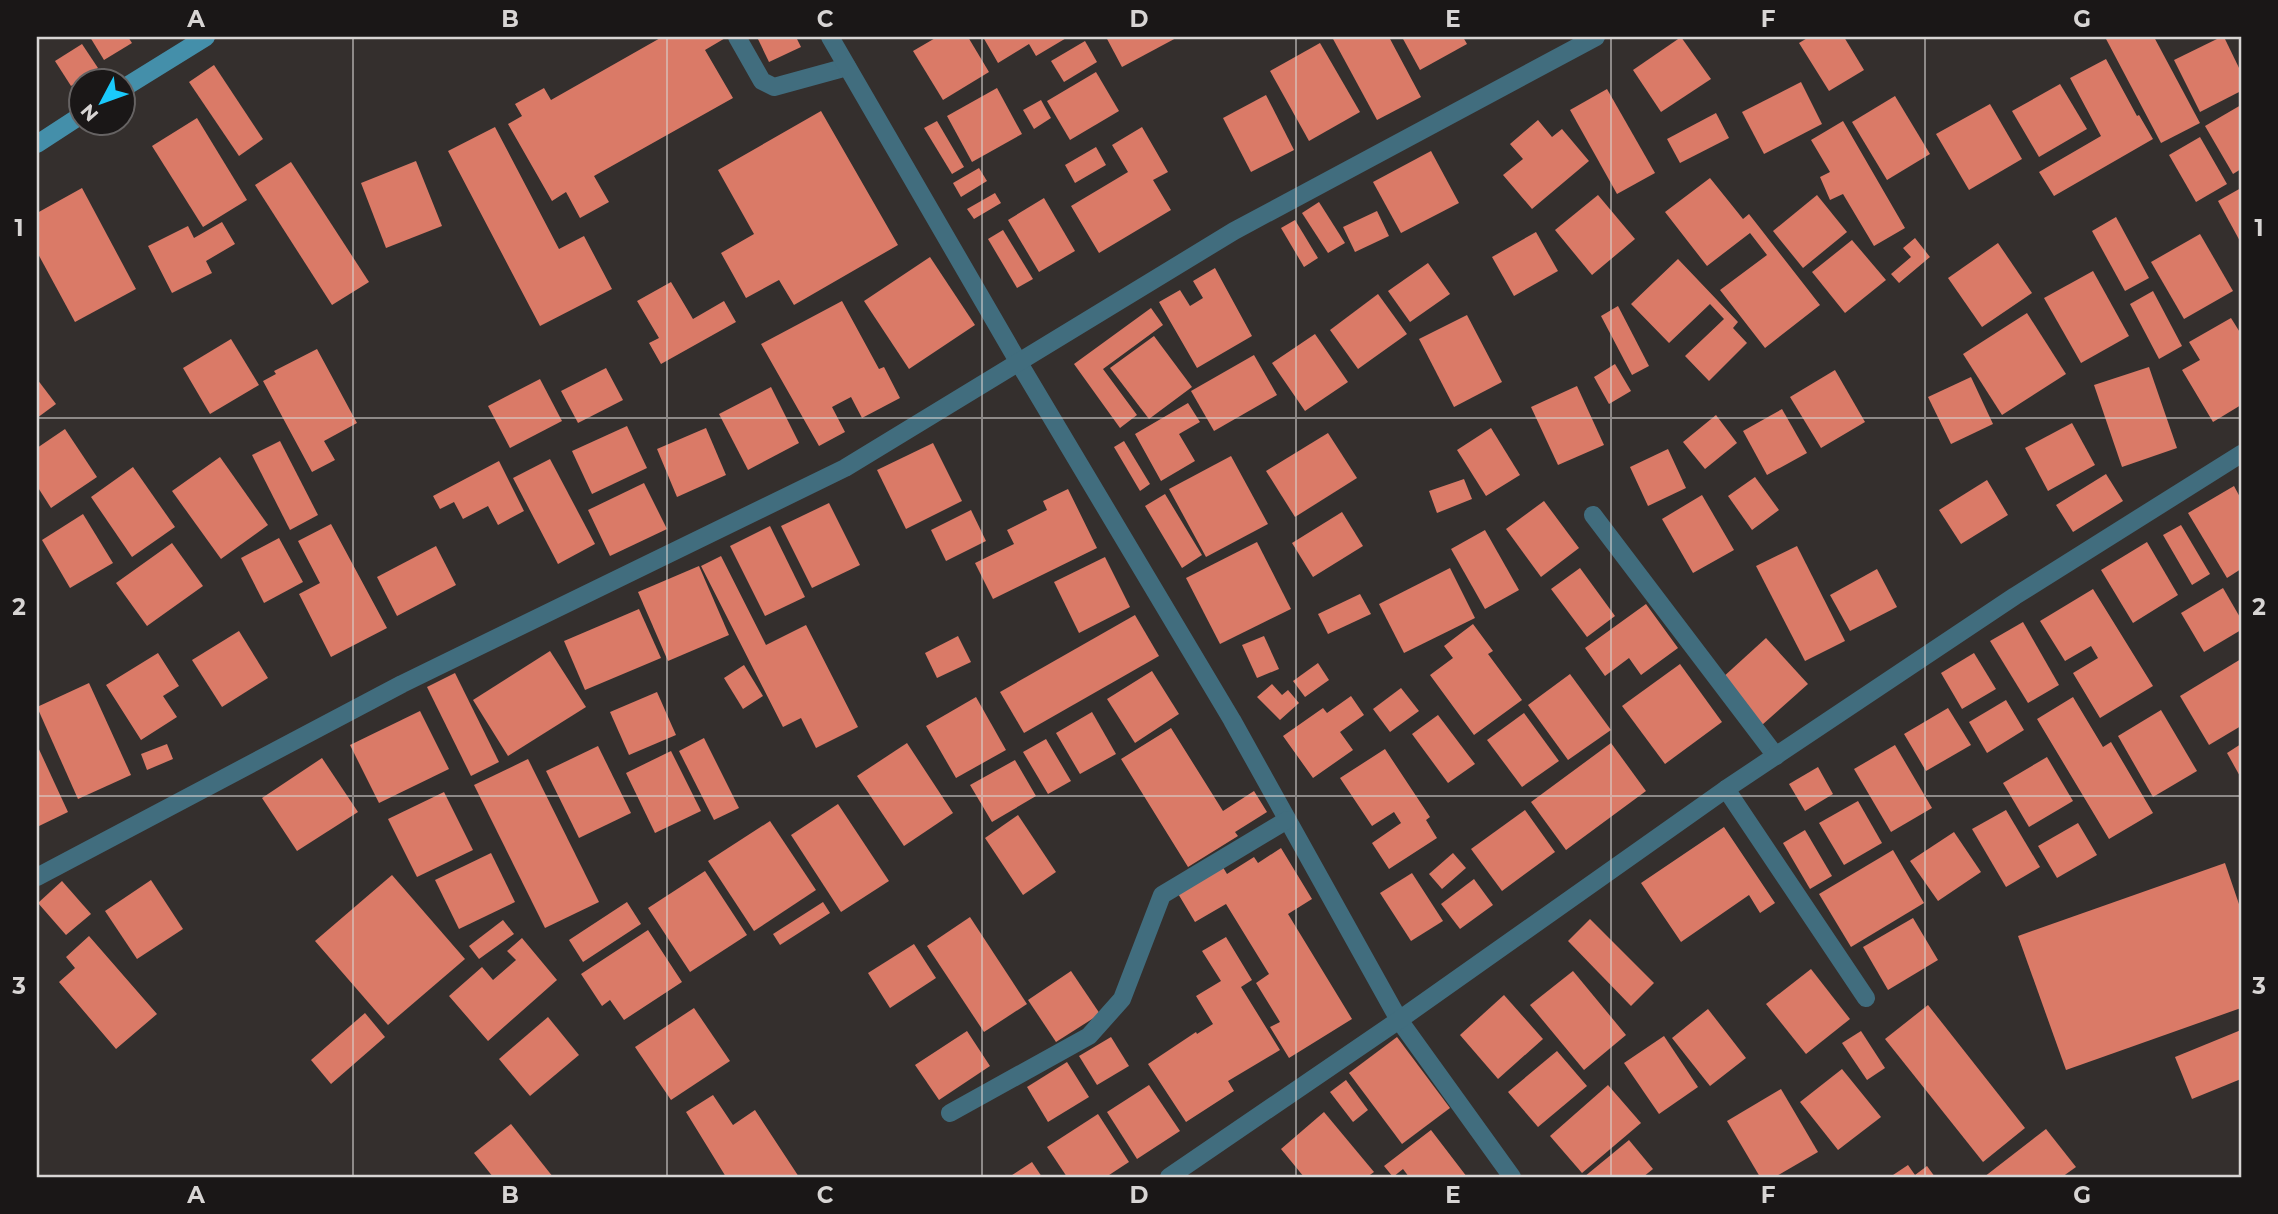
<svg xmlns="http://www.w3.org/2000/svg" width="2278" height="1214" viewBox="0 0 2278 1214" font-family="Montserrat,sans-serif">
  <rect width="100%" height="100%" fill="#342f2d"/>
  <g fill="#da7a67">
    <polygon points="90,37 128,37 132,43 104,60"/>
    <polygon points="662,37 727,37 705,50 733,98 594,176 609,202 580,218 566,192 552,201 508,124 522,116 515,104 544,88 551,100"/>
    <polygon points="757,37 796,37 801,47 769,62"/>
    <polygon points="937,37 968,37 989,72 943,100 913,51"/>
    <polygon points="983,37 1068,37 1036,56 1029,44 998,63"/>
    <polygon points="1106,37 1178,37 1122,67"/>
    <polygon points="1332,37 1389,37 1421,97 1377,120"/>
    <polygon points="1402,37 1463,37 1467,44 1420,70"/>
    <polygon points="1681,37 1711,79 1661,112 1633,70"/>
    <polygon points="1809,37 1844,37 1864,70 1829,91 1799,43"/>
    <polygon points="2105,37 2154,37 2200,123 2161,143"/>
    <polygon points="2221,37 2224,37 2241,72 2241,91 2200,112 2174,60"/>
    <polygon points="1085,41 1097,62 1064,82 1051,61"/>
    <polygon points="1320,43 1360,112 1309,141 1270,71"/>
    <polygon points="82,44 98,68 71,86 55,61"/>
    <polygon points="2106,59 2137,116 2139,115 2153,139 2054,196 2039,172 2101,136 2070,78"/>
    <polygon points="214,65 263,139 239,156 189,82"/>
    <polygon points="1096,72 1119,111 1070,140 1047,101"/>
    <polygon points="1801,82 1822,124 1764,154 1742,112"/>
    <polygon points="2060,84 2087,129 2039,157 2012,111"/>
    <polygon points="997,88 1022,134 972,162 947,116"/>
    <polygon points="1607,89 1655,173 1617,194 1570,110"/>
    <polygon points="1266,95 1294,150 1251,172 1223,118"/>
    <polygon points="1895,96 1930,154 1887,180 1852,122"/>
    <polygon points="1041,100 1051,118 1034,129 1023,110"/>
    <polygon points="1990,104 2022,159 1969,190 1936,134"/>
    <polygon points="2241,105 2241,169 2233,174 2205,126"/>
    <polygon points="821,111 898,245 794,305 779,280 746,298 721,253 754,234 718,170"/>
    <polygon points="1716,113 1729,138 1680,163 1667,139"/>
    <polygon points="197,118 247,200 203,227 152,146"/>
    <polygon points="1538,120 1552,137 1562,129 1589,161 1532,209 1503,175 1523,159 1510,144"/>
    <polygon points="937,121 964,167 952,174 924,128"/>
    <polygon points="1843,121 1905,228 1874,246 1843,194 1830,200 1820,177 1830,172 1811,140"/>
    <polygon points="495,127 559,249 584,236 612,289 540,326 448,151"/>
    <polygon points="1142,127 1168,172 1153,180 1171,210 1099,253 1071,206 1128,172 1112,145"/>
    <polygon points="2200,137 2227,184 2196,202 2169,155"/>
    <polygon points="1096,147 1106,165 1075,183 1065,165"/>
    <polygon points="1431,151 1459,203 1401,233 1373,182"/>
    <polygon points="416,161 442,226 386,248 361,183"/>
    <polygon points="291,162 369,282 332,305 255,185"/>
    <polygon points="979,168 987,181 961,197 953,183"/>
    <polygon points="1710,178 1743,219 1749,214 1820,305 1765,348 1720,290 1767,255 1750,233 1707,266 1665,212"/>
    <polygon points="82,188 136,289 75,322 37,252 37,213"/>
    <polygon points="2241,188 2241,243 2218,201"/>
    <polygon points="995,193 1001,203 974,219 967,209"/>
    <polygon points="1598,195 1635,239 1592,275 1555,230"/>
    <polygon points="1817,195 1847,232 1803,268 1773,231"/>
    <polygon points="1044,198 1075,251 1039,272 1008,220"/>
    <polygon points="1319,202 1345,243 1328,253 1302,213"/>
    <polygon points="1377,211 1389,236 1355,252 1343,227"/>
    <polygon points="2116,217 2149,278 2125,291 2092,231"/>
    <polygon points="1295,220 1318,258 1304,267 1281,228"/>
    <polygon points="222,222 235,244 206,261 212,273 172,293 148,246 188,226 194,238"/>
    <polygon points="1003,230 1033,279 1017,288 988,239"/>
    <polygon points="1536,232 1558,271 1514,296 1492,257"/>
    <polygon points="2200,234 2233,291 2184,319 2151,262"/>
    <polygon points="1915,238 1930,257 1899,283 1891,274 1911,257 1903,248"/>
    <polygon points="1852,240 1886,280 1845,313 1812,272"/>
    <polygon points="1998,243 2032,293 1982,327 1948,278"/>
    <polygon points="930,257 975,325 909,369 864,301"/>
    <polygon points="1678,259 1738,322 1733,328 1747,343 1709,381 1685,356 1724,319 1710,304 1669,343 1631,304"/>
    <polygon points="1428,263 1450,294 1410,322 1388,291"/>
    <polygon points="1215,268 1252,336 1197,368 1159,302 1180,290 1190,306 1203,298 1193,281"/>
    <polygon points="2093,271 2129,336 2081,363 2044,298"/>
    <polygon points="671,282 693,319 724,301 736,322 661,364 649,343 659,338 637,301"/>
    <polygon points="2153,291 2182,346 2159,359 2130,304"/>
    <polygon points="1378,294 1407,334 1358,369 1330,330"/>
    <polygon points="842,301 879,369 884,367 900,398 862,418 851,397 832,407 845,432 819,446 761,344"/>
    <polygon points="1618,306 1649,366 1632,375 1601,316"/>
    <polygon points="1151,308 1163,325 1103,369 1137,415 1120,428 1074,364"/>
    <polygon points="2027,313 2066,374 2002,415 1963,354"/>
    <polygon points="1467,315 1502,382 1454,407 1419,339"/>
    <polygon points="2231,318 2241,334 2241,405 2213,422 2182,370 2200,360 2189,342"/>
    <polygon points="1315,334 1348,382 1305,411 1272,363"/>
    <polygon points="1154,336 1192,387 1149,419 1110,368"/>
    <polygon points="231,339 259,385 210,414 183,368"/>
    <polygon points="317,349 357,423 324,441 335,460 312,472 263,381 276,374 274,371"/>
    <polygon points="1254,355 1277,395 1214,431 1191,391"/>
    <polygon points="1615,364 1631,391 1609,404 1594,377"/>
    <polygon points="2149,367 2177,448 2122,467 2094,385"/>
    <polygon points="606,368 623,400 578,423 561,391"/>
    <polygon points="1835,370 1865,422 1821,448 1790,397"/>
    <polygon points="1971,377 1993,424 1951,444 1928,397"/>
    <polygon points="37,379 56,404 37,418"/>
    <polygon points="540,379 562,421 510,448 488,406"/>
    <polygon points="1577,386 1604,445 1558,465 1531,407"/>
    <polygon points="771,387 799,443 748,470 719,414"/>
    <polygon points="1188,403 1200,422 1179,434 1195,461 1161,481 1135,434"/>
    <polygon points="1782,409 1807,453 1767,475 1743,431"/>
    <polygon points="1716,415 1737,443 1705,469 1683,442"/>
    <polygon points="2072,423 2095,465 2048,491 2025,448"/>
    <polygon points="627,426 647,468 592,494 572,451"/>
    <polygon points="706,428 726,475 677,497 657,449"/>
    <polygon points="1491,428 1520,475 1486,496 1457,450"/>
    <polygon points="65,429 97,477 51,508 37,486 37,448"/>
    <polygon points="1328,433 1357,478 1295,517 1266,471"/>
    <polygon points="280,441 318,515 290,530 252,455"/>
    <polygon points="1124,441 1150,484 1140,491 1114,447"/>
    <polygon points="933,443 962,501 906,529 877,470"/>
    <polygon points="1668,449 1686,488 1648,506 1630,467"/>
    <polygon points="1231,456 1268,524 1206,557 1169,489"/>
    <polygon points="220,457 268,525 221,559 172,491"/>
    <polygon points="550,459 595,544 558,564 513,478"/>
    <polygon points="499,461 524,511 498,525 488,506 463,519 454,502 440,509 433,496"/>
    <polygon points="133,467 175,527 132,557 91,497"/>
    <polygon points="2106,474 2123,501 2073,532 2056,505"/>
    <polygon points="1755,477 1779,510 1752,530 1728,496"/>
    <polygon points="1464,479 1472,499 1437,513 1429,491"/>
    <polygon points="1987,480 2008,515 1961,544 1939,510"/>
    <polygon points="644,483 667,529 610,556 588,510"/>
    <polygon points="2234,486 2241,499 2241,569 2227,578 2188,513"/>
    <polygon points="1068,489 1097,548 993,599 975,563 1014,544 1007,530 1047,510 1043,501"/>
    <polygon points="1165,494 1202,555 1182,568 1145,506"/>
    <polygon points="1702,495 1734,550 1693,573 1662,519"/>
    <polygon points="1544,501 1579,548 1541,577 1506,529"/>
    <polygon points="829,503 860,565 812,588 781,526"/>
    <polygon points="971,510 986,541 946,561 931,530"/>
    <polygon points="1342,512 1363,546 1313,577 1292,543"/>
    <polygon points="83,514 113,563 70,588 42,540"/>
    <polygon points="331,524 387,628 331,657 299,594 320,583 298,541"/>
    <polygon points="2181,525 2210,574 2192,585 2163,535"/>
    <polygon points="770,526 805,597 765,616 730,546"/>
    <polygon points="1485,530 1519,590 1485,609 1451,549"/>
    <polygon points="279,538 303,582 264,603 241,558"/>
    <polygon points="1257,542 1291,609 1220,644 1186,578"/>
    <polygon points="2147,542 2178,595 2133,623 2101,570"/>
    <polygon points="172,543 203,586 147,626 116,583"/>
    <polygon points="436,546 456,585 397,616 377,577"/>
    <polygon points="1797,546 1845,641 1805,661 1756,566"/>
    <polygon points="721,556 766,645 806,625 858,727 816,748 801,718 783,727 701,566"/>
    <polygon points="1105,557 1130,607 1079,633 1054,582"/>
    <polygon points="699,566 729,635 668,661 638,592"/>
    <polygon points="1450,568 1475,618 1404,653 1379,604"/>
    <polygon points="1580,568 1615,616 1587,637 1551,589"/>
    <polygon points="1877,569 1897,607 1850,631 1830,595"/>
    <polygon points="2223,588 2241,619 2241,630 2204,652 2181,613"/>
    <polygon points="2093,589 2153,686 2100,718 2073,673 2098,658 2091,646 2065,661 2040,621"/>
    <polygon points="1360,594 1371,614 1328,634 1318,614"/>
    <polygon points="1646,604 1678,648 1641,675 1629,658 1605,676 1585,648"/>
    <polygon points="639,609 661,658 585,690 564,641"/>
    <polygon points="1135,615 1159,656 1024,733 1000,692"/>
    <polygon points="2023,622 2059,685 2028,703 1990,641"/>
    <polygon points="1473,624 1493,651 1488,654 1522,700 1474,735 1430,675 1453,658 1444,646"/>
    <polygon points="239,631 268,678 222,707 192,660"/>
    <polygon points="958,636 971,662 937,678 925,653"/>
    <polygon points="1264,636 1279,669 1257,678 1242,645"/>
    <polygon points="1766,638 1808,684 1762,725 1721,679"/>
    <polygon points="550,651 586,707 508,756 473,700"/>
    <polygon points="158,653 179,686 163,696 177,717 141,740 106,685"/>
    <polygon points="1974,653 1996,689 1962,709 1941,673"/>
    <polygon points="2241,659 2241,726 2209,745 2180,696"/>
    <polygon points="1318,663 1329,680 1305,697 1293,681"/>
    <polygon points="1680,664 1722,722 1665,764 1622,706"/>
    <polygon points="744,665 763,696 743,709 724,678"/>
    <polygon points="1152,671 1179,714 1135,743 1107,699"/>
    <polygon points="455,673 499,762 471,776 427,687"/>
    <polygon points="1570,674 1611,730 1568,760 1528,705"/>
    <polygon points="89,683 131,775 78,799 37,707"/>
    <polygon points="1272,684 1282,695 1288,690 1299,703 1280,720 1257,697"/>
    <polygon points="1401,688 1419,711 1390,732 1373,709"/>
    <polygon points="657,692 676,735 629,755 610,712"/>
    <polygon points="1351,696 1364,715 1340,732 1353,750 1313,778 1283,736 1323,708 1327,713"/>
    <polygon points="976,697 1006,750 956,778 926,726"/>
    <polygon points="2073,697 2103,747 2111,742 2153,813 2109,839 2037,719"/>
    <polygon points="2006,700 2024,730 1987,753 1969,722"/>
    <polygon points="1948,708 1971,745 1926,771 1904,734"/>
    <polygon points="2161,710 2197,771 2153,797 2118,736"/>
    <polygon points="420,711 449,769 379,803 350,745"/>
    <polygon points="1092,712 1116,754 1080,774 1056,733"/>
    <polygon points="1524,713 1559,761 1522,787 1487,740"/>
    <polygon points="1438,715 1475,764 1448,783 1412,734"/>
    <polygon points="1171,728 1223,811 1254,791 1267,812 1235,832 1238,836 1188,867 1121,759"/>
    <polygon points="704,738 739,808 714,820 679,751"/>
    <polygon points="1046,739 1071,781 1048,794 1023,752"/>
    <polygon points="907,743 953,813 904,846 857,776"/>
    <polygon points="1611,743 1646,791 1566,850 1531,802"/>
    <polygon points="167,744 173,759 147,770 141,754"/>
    <polygon points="2241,744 2241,778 2227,753"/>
    <polygon points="37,745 68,812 37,827"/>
    <polygon points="1895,745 1932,808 1891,832 1854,769"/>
    <polygon points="598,746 631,813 579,838 546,771"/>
    <polygon points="1385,749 1430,817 1426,820 1437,838 1389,869 1372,843 1401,823 1394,812 1372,826 1340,778"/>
    <polygon points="671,751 701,811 655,833 626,773"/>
    <polygon points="2047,757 2073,801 2029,827 2003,783"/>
    <polygon points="322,758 358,812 297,851 262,798"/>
    <polygon points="528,759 599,902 545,928 474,785"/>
    <polygon points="1015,760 1036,796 992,822 970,785"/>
    <polygon points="1818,767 1833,794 1805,811 1789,784"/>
    <polygon points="444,792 473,850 417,877 388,819"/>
    <polygon points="1858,801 1882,843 1844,865 1819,823"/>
    <polygon points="838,804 889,881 841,912 791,835"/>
    <polygon points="1525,810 1555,852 1502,891 1471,849"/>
    <polygon points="2006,810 2040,867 2006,887 1972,829"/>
    <polygon points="1018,815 1056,872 1023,895 985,838"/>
    <polygon points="770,821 816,890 754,931 708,861"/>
    <polygon points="2078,823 2097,855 2057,878 2038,846"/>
    <polygon points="1724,827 1775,903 1760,913 1749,895 1681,942 1641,883"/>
    <polygon points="1805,830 1832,876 1810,889 1783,843"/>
    <polygon points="1954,832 1981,872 1938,901 1910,861"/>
    <polygon points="1281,848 1312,899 1288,914 1352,1019 1289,1058 1270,1027 1280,1022 1256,983 1269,974 1226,904 1195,922 1177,892 1221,864 1227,874 1254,857 1258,863"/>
    <polygon points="1893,850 1924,903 1851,947 1819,894"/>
    <polygon points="491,853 515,902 459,929 435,880"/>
    <polygon points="1453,853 1466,868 1442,889 1429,874"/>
    <polygon points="2225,863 2241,910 2241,1008 2066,1070 2018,936"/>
    <polygon points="705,871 747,935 690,972 648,908"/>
    <polygon points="1412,873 1443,921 1411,941 1380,893"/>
    <polygon points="392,875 465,959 388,1025 315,941"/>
    <polygon points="1474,879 1493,905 1460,929 1441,904"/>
    <polygon points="151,880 183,929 137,959 105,911"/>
    <polygon points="62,881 91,914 66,935 38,903"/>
    <polygon points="627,902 641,924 583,962 569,940"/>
    <polygon points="823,902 830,913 780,945 773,934"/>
    <polygon points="970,917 1027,1004 984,1032 927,946"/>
    <polygon points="1913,918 1938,960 1888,990 1863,947"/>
    <polygon points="1590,919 1654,983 1631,1006 1568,941"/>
    <polygon points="503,920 514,934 479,959 469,946"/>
    <polygon points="648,930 682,982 624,1020 610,1000 602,1006 581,974"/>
    <polygon points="89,936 157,1014 116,1049 59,982 75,968 66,957"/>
    <polygon points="1226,937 1252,980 1241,987 1280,1050 1228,1081 1234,1091 1186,1122 1148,1064 1196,1032 1197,1034 1213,1024 1196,996 1221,981 1202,951"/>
    <polygon points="522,938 557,980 488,1041 449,996 482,967 493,980 516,960 507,951"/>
    <polygon points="914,944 936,978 890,1008 868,973"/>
    <polygon points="1811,969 1850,1019 1806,1054 1766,1004"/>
    <polygon points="1071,971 1100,1014 1056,1042 1028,1000"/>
    <polygon points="1573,971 1626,1035 1584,1070 1530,1005"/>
    <polygon points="1504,995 1543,1039 1498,1079 1460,1035"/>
    <polygon points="1928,1005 2025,1128 1983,1162 1885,1039"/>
    <polygon points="694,1008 730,1061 671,1100 635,1047"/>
    <polygon points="1708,1009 1746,1058 1710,1086 1672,1038"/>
    <polygon points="365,1013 385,1037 331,1084 311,1060"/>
    <polygon points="548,1017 579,1055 530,1096 499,1059"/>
    <polygon points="2241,1030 2241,1079 2192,1099 2175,1057"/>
    <polygon points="967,1031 990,1066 939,1100 915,1065"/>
    <polygon points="1861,1031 1885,1068 1867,1080 1842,1043"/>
    <polygon points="1664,1036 1698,1087 1659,1114 1624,1063"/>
    <polygon points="1111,1037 1129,1066 1097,1085 1079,1056"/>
    <polygon points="1397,1037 1450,1108 1402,1144 1349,1073"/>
    <polygon points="1557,1051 1587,1086 1538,1127 1508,1092"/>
    <polygon points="1067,1062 1089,1097 1048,1122 1027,1087"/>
    <polygon points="1842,1069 1881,1117 1838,1150 1800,1102"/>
    <polygon points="1346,1080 1368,1110 1353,1122 1330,1092"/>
    <polygon points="1149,1085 1180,1131 1137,1159 1107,1112"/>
    <polygon points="1608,1085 1641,1123 1582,1173 1550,1136"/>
    <polygon points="1781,1089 1818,1152 1775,1177 1760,1177 1727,1121"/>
    <polygon points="713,1095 733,1125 755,1110 799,1177 726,1177 686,1112"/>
    <polygon points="1324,1112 1374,1172 1367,1177 1304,1177 1281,1149"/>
    <polygon points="1098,1114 1129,1162 1106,1177 1067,1177 1047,1147"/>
    <polygon points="511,1124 553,1177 493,1177 474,1153"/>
    <polygon points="2046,1129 2076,1167 2062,1177 1984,1177"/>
    <polygon points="1431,1130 1467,1177 1409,1177 1403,1169 1393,1177 1384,1166"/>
    <polygon points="1629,1140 1653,1169 1643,1177 1584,1177"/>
    <polygon points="1032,1162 1042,1177 1009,1177"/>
    <polygon points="1908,1165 1915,1175 1927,1166 1935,1177 1890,1177"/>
  </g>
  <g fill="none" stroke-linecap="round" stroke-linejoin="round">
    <polyline stroke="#416d7e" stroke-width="18" points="737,37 762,81 774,87 847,67"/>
    <g stroke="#416d7e" stroke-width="18">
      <polyline points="830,37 1019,363 1232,720 1399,1020 1512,1177"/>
      <polyline points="1593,515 1776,756"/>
      <polyline points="1726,789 1866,998"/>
      <polyline points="37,877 402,684 845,468 1234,231 1596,37"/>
      <polyline points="950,1113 1089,1036 1122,999 1162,895 1287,820"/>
      <polyline points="1169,1177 1399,1020 1726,789 2015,596 2241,454"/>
    </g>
    <g stroke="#448faa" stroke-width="18">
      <polyline points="122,89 206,37"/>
      <polyline points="37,144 80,116"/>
    </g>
  </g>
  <path fill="none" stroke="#d8d5d4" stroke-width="2" stroke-opacity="0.55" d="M353,37V1177M667,37V1177M982,37V1177M1296,37V1177M1611,37V1177M1925,37V1177M37,418H2241M37,796H2241"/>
  <rect width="2278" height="1214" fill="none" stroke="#1a1717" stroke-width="77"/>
  <g transform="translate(102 102) rotate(229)"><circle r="33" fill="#1a1717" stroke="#666363" stroke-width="2"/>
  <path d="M0-5L12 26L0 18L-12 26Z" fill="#1acafc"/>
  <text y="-10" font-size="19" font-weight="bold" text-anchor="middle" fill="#d8d5d4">N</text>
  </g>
  <rect x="38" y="38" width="2202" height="1138" fill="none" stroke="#d8d5d4" stroke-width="2.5"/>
  <g font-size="23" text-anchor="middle" font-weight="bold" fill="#d8d5d4">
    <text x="196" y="27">A</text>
    <text x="510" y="27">B</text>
    <text x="825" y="27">C</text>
    <text x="1139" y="27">D</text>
    <text x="1453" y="27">E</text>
    <text x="1768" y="27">F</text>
    <text x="2082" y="27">G</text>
    <text x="19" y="236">1</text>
    <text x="2259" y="236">1</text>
    <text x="19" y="615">2</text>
    <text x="2259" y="615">2</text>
    <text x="19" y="994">3</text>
    <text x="2259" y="994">3</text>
    <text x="196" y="1203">A</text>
    <text x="510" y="1203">B</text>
    <text x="825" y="1203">C</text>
    <text x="1139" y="1203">D</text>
    <text x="1453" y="1203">E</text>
    <text x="1768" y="1203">F</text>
    <text x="2082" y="1203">G</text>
  </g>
</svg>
